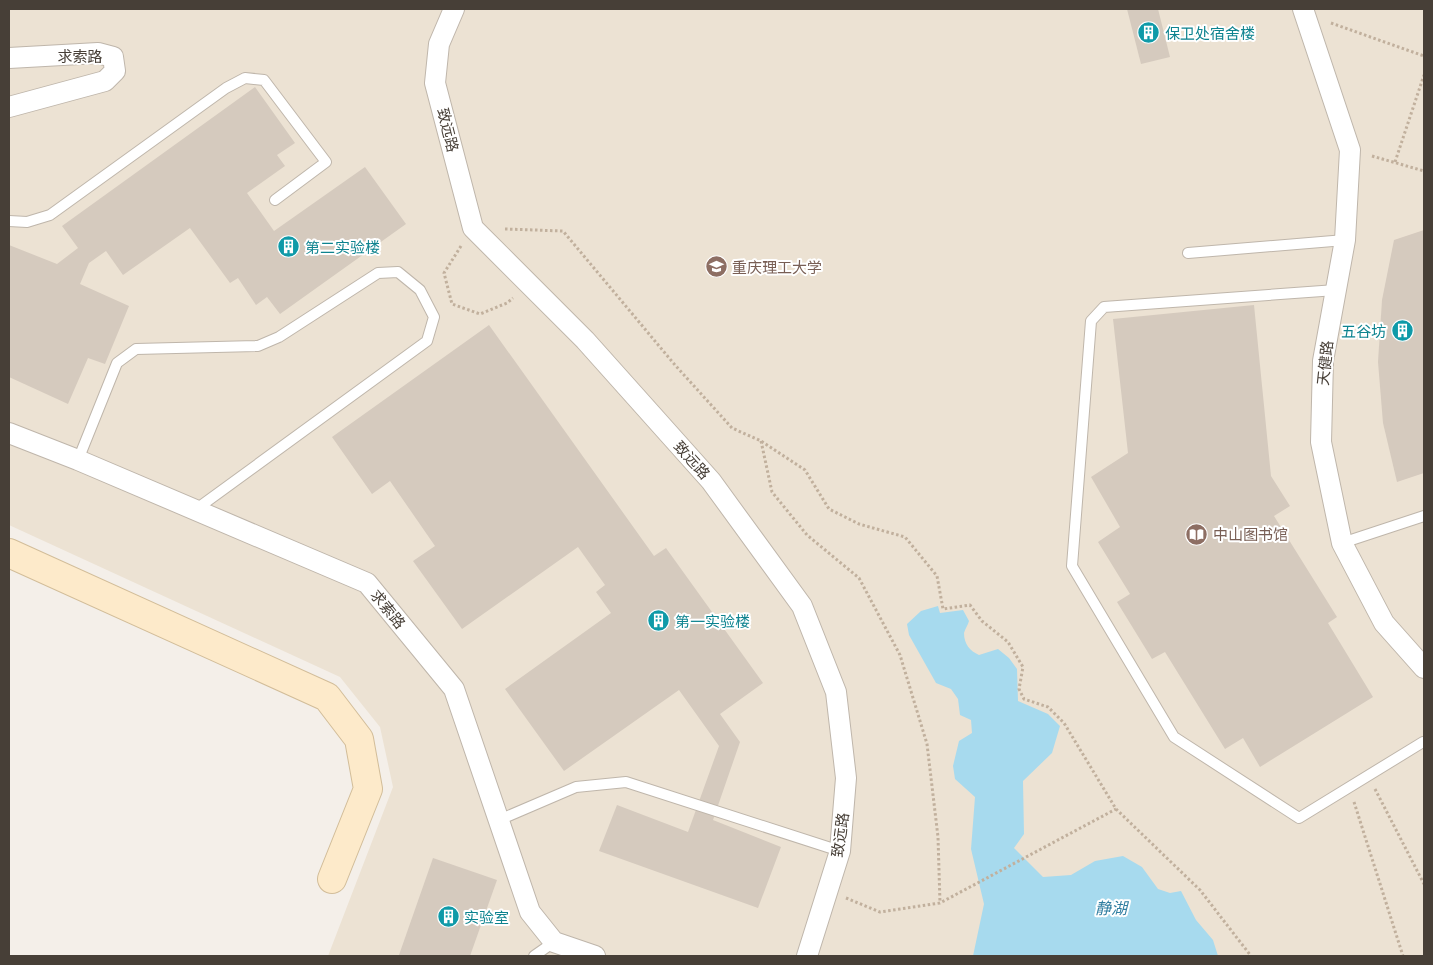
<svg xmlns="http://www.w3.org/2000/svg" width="1433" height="965" viewBox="0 0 1433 965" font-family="'Space Grotesk','Noto Sans SC',sans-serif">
  <rect width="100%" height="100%" fill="#f4efe9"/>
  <polygon fill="#ece2d3" points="9,9 1424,9 1424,956 328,956 393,787 380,727 340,677 9,525"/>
  <path fill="#a7daee" d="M938,606L940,613L963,610L969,621C968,625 965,629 964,633C964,644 970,651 979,655L998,649L1009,658L1017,669L1018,701L1048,714L1060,726L1052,753L1023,781L1024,834L1014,848L1043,877L1071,875L1095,861L1123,856L1142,867L1158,889L1170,893L1181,891L1196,920L1213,940L1218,956H973L984,904L971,849L975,797L955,779L953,766L959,741L972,733L971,720L960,715L958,699L951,689L936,683L909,635L907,624L921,611Z"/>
  <g fill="#d5cabe">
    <polygon points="1127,9 1158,9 1170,57 1141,64"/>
    <polygon points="255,87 295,143 277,155 285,166 247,193 274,231 365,167 406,224 280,314 267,297 256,305 238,278 230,283 190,228 123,275 106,251 89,263 80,284 129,306 105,364 88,358 68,404 9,377 9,245 57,264 78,248 62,226"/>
    <polygon points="1424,230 1424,473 1397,482 1383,423 1378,362 1382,300 1394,240"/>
    <polygon points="1254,305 1271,476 1290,506 1274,516 1337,617 1328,623 1373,697 1260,767 1243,738 1225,749 1165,652 1152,659 1117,602 1130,594 1098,542 1120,527 1091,477 1128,453 1113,319"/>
    <polygon points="489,325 654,556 666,548 763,683 720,714 740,742 713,820 781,847 758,908 599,851 617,805 688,832 719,746 679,690 564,771 505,689 611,613 596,592 605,585 578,547 462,629 413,561 435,546 390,481 372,494 332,437"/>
    <polygon points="433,858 497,880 470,956 403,956 399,955"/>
  </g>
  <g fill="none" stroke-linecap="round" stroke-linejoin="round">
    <defs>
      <g id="lane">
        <polyline points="9,221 27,222 50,215 226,88 245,78 264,80 326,162 275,200"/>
        <polyline points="1188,253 1345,240"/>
        <polyline points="1336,290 1104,307 1091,321 1072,566 1174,737 1299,818 1423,742"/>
        <polyline points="78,460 117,363 136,349 258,346 279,337 378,273 398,272 420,290 434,317 427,341 195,510"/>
        <polyline points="1342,543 1424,516"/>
        <polyline points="499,820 576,787 626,782 840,851"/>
        <polyline points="534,956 554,942"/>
      </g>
      <g id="street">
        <polyline points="454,9 439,44 435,83 473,228 585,340 711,481 802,606 836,692 846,778 840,851 807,956"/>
        <polyline points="1303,9 1350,150 1345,240 1323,361 1321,442 1342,543 1384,623 1424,668"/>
        <polyline points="9,58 98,53 113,57 115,71 105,81 9,107"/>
        <polyline points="9,433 78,460 367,583 454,689 530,912 554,942 595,956"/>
      </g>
      <polyline id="secondary" points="9,553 327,697 359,739 368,789 332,879"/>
    </defs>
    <use href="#lane" stroke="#bfb6ab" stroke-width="12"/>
    <use href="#street" stroke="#bfb6ab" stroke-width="22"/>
    <use href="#secondary" stroke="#d2bd99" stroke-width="30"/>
    <g stroke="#c1b09d" stroke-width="3" stroke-dasharray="2.5 2.5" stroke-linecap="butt">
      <polyline points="1331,23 1424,56"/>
      <polyline points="1372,156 1424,171"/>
      <polyline points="1395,162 1424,75"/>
      <polyline points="505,229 563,231 675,365 732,428 761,441 805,470 829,509 859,524 905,537 937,576 943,609 970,605 982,621 1008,642 1023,667 1019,689 1024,699 1048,707 1064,723 1116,809 1200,890 1251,956"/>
      <polyline points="461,246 444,273 452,304 480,314 507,303 513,298"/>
      <polyline points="761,441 772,492 807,535 859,578 900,655 927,744 938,837 940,903"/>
      <polyline points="1375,789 1424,884"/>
      <polyline points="1354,802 1403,956"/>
      <polyline points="846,898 880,912 940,903 1116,809"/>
    </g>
    <use href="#lane" stroke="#fff" stroke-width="10"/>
    <use href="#street" stroke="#fff" stroke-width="20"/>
    <use href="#secondary" stroke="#fdeaca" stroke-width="28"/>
  </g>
  <defs>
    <symbol id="building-disc" viewBox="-11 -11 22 22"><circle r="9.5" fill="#0f9aa8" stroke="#fff"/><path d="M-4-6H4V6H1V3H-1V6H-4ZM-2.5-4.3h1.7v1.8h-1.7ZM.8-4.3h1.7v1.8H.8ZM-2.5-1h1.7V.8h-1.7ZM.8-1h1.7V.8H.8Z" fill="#fff"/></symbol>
    <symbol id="university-disc" viewBox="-11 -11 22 22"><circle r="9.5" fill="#8d6e63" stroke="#fff"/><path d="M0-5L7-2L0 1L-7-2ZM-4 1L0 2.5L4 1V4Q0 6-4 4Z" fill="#fff"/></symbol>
    <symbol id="library-disc" viewBox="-11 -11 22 22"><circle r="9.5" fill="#8d6e63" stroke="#fff"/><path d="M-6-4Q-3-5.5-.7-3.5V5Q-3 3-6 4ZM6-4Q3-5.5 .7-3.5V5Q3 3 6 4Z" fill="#fff"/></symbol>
  </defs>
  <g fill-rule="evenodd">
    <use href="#building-disc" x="1136" y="20" width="25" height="25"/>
    <use href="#building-disc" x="276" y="234" width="25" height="25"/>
    <use href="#university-disc" x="704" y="254" width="25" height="25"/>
    <use href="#building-disc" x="1390" y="318" width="25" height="25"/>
    <use href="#library-disc" x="1184" y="522" width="25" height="25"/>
    <use href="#building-disc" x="646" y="608" width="25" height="25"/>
    <use href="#building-disc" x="436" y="904" width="25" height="25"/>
  </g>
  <g text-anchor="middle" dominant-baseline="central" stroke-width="4" stroke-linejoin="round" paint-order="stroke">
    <g font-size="15" fill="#0d838f" stroke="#fff" text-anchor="start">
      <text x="1165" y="33">保卫处宿舍楼</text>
      <text x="305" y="247">第二实验楼</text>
      <text x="1386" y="331" text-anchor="end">五谷坊</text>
      <text x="675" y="621">第一实验楼</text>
      <text x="464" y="917">实验室</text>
    </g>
    <g font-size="15" fill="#473f37" stroke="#fff">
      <text x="80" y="56">求索路</text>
      <text transform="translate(448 130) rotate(76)">致远路</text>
      <text transform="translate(1325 363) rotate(-84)">天健路</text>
      <text transform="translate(692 460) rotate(48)">致远路</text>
      <text transform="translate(388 609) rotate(51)">求索路</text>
      <text transform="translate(840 835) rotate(-82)">致远路</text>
    </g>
    <g font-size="15" fill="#785e54" stroke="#fff" text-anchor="start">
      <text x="732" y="267">重庆理工大学</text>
      <text x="1213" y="534">中山图书馆</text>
    </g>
    <g font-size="16" font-style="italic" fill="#307ea1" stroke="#fff">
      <text x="1111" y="908">静湖</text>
    </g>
  </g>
  <rect width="1433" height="965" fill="none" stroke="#473f37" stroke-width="20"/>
</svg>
